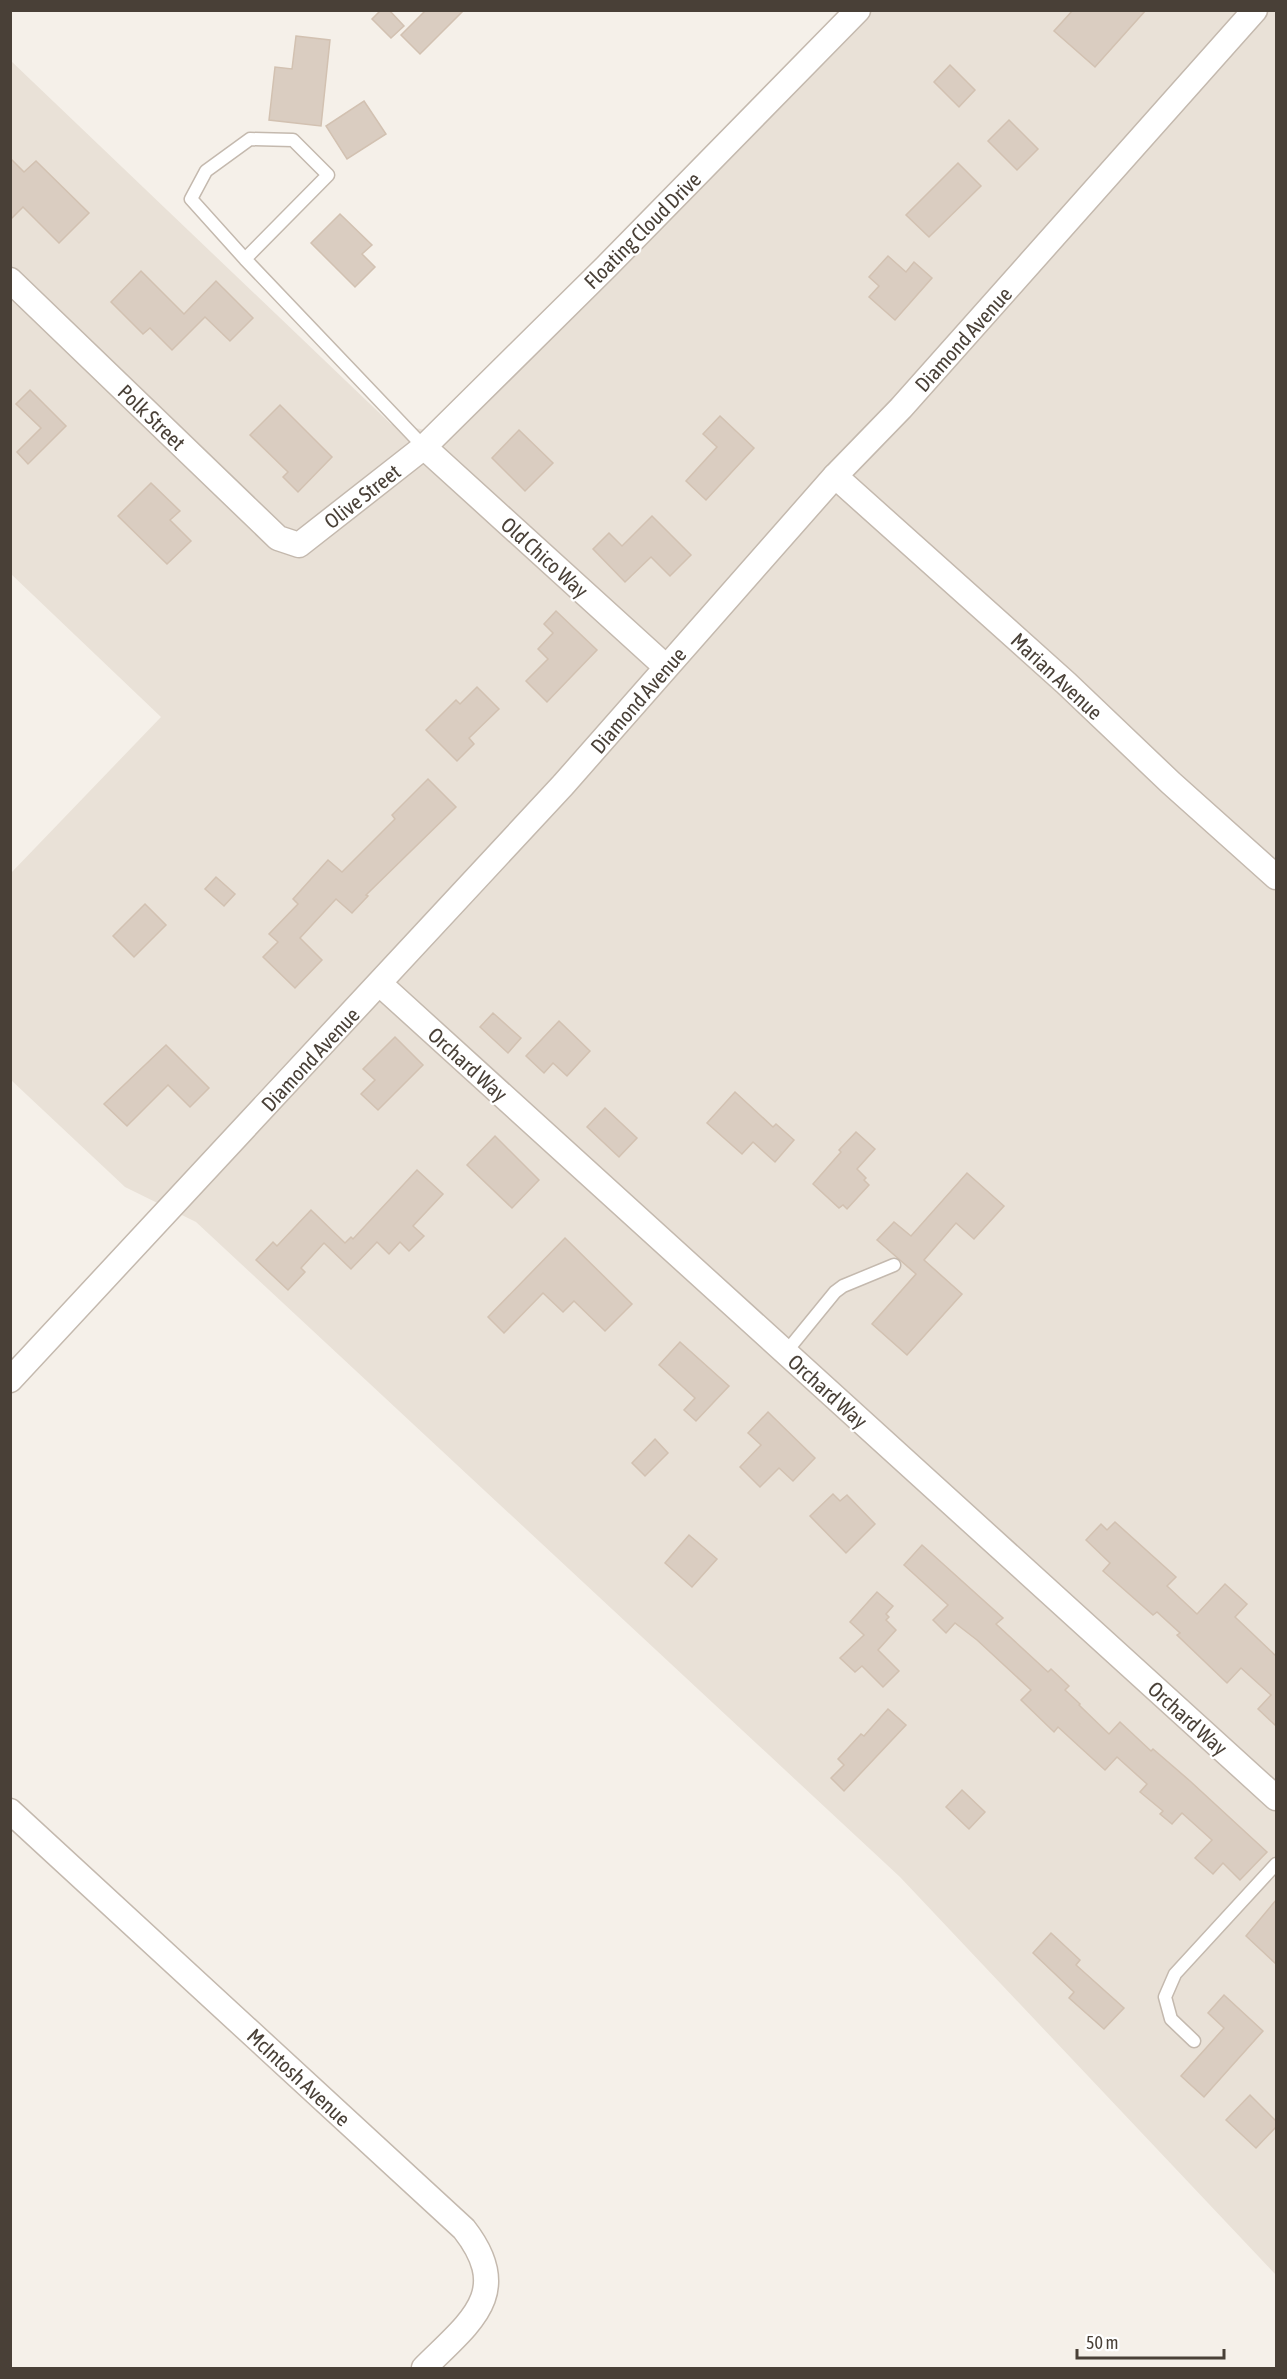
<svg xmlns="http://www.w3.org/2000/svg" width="1287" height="2379" viewBox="0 0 1287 2379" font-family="'Asap Condensed',sans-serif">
  <rect width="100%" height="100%" fill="#f5f0e9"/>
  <polygon fill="#e9e1d7" points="868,11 1276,11 1276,2275 900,1877 196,1222 125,1187 11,1080 11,873 161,717 11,574 10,60 391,424 450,434"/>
  <g fill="#dacdc1" stroke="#d2c1b1" stroke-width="1.5">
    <polygon points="381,10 389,10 404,26 391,38 372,19"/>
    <polygon points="426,10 464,10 420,54 401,35"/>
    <polygon points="1073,10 1146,10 1095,67 1054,31"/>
    <polygon points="296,36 330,40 321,126 269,120 275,67 292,69"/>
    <polygon points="950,65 975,90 959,107 934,82"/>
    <polygon points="364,101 386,134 347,159 326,126"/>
    <polygon points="1009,120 1038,149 1017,170 988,141"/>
    <polygon points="10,158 24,172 36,161 89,213 59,243 23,207 10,220"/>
    <polygon points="958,163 981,186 929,237 906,215"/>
    <polygon points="340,214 372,245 362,254 375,267 355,287 311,243"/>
    <polygon points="888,256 906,272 914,262 932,278 895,320 869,297 879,286 869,277"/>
    <polygon points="141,271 184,314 216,281 253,318 230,341 205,317 172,350 150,328 143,334 111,302"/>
    <polygon points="30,390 66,426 28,464 17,452 41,428 16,404"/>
    <polygon points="280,405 332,457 298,492 283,477 288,472 250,435"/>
    <polygon points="720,416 754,448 706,500 686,481 717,447 703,434"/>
    <polygon points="519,430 553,463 525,491 492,458"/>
    <polygon points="151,483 180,511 170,520 191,541 167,564 118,516"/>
    <polygon points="652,516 691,555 670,576 651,557 625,582 593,549 609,533 622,546"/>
    <polygon points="556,611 597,650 547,702 526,681 548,659 538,649 553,633 544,624"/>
    <polygon points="477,687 499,709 469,738 474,744 457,761 426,730 456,700 460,704"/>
    <polygon points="428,779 456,807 366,895 368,896 352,913 336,899 300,938 322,960 295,988 263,957 278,942 269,934 298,904 293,899 328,860 342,872 395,819 392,815"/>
    <polygon points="216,877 235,894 224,906 205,889"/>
    <polygon points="145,904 166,925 134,957 113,936"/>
    <polygon points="493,1013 521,1038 508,1053 480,1027"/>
    <polygon points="559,1021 590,1051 567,1076 553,1063 544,1073 526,1056"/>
    <polygon points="395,1037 423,1065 378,1110 361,1094 375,1080 363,1069"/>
    <polygon points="166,1045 209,1088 190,1107 168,1085 127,1126 104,1104"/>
    <polygon points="735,1092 773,1127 776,1124 794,1140 775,1162 753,1142 742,1154 707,1123"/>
    <polygon points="605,1108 637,1138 619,1157 587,1127"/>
    <polygon points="856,1132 875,1149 857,1169 866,1178 864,1180 869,1185 847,1209 843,1205 839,1208 813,1184 841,1152 839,1150"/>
    <polygon points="495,1136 539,1180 512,1208 467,1165"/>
    <polygon points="417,1170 443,1194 413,1226 424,1236 409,1251 400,1242 389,1254 377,1242 351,1269 324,1243 301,1268 305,1272 288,1290 256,1260 273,1242 277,1246 311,1210 345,1243 351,1237 353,1239"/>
    <polygon points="967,1173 1004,1206 974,1239 956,1223 924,1260 962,1294 907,1355 872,1324 916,1274 877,1240 894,1222 911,1236"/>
    <polygon points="565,1238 632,1304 605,1331 574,1301 563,1312 543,1293 504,1333 488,1317"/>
    <polygon points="680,1342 729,1386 696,1421 684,1410 695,1398 659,1365"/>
    <polygon points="768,1412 815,1458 793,1481 779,1468 760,1487 740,1467 761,1445 748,1433"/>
    <polygon points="655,1439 668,1453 645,1476 632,1463"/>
    <polygon points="833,1494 840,1501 847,1495 875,1524 846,1553 810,1516"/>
    <polygon points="1115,1522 1176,1577 1167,1586 1197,1614 1225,1584 1247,1604 1235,1617 1276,1656 1276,1726 1258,1709 1271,1695 1241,1668 1227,1683 1177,1635 1180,1633 1157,1612 1153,1615 1103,1571 1110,1563 1086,1540 1101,1524 1107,1530"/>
    <polygon points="689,1535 717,1559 692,1587 665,1563"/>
    <polygon points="922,1545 1003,1618 996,1624 1048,1672 1051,1669 1069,1686 1065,1690 1080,1704 1079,1705 1109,1734 1120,1722 1151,1751 1153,1749 1190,1781 1267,1852 1240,1880 1223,1863 1213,1874 1195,1858 1212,1840 1182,1813 1172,1824 1160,1814 1163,1811 1140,1792 1147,1784 1117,1757 1105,1770 1058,1727 1054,1732 1021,1700 1031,1690 977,1640 955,1623 946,1633 933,1620 948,1605 904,1565"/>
    <polygon points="877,1592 893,1606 886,1614 889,1617 886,1620 896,1630 878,1650 899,1671 883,1687 862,1666 855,1672 840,1658 864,1635 850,1622"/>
    <polygon points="888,1709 906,1725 844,1791 831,1778 844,1765 838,1759 861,1734 864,1736"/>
    <polygon points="962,1790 985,1812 969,1829 946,1807"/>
    <polygon points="1276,1900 1276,1964 1246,1936"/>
    <polygon points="1051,1933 1080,1960 1076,1965 1124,2008 1104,2029 1069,1998 1074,1992 1033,1953"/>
    <polygon points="1224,1995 1263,2031 1204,2097 1181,2076 1224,2028 1208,2013"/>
    <polygon points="1250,2095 1276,2121 1276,2127 1256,2148 1226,2120"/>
  </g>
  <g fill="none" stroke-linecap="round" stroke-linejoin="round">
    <defs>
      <g id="service">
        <polyline points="245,259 191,199 206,171 250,139 293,140 328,175 245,259 424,447"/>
        <polyline points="786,1352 835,1292 843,1286 894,1265"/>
        <polyline points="1194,2041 1171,2019 1165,1997 1175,1974 1276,1864"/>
      </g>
      <g id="minor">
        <polyline points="10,280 278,538 299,545 424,447 606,267 858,10"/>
        <polyline points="424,447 666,667"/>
        <polyline points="835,476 1066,683 1171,783 1276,877"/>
        <polyline points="380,984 1276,1798"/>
        <polyline points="10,1380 563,785 835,476 901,408 1255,10"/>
        <path d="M10,1811L464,2229C514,2293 470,2322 424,2368"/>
      </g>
    </defs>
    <use href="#service" stroke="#c4b9ae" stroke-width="15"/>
    <use href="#minor" stroke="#c4b9ae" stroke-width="27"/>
    <use href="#service" stroke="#fff" stroke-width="12"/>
    <use href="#minor" stroke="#fff" stroke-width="24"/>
  </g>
  <g text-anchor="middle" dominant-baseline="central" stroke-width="4.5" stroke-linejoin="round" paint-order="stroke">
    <g font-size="21" fill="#494037" stroke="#fff">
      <text transform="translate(642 230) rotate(-45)">Floating Cloud Drive</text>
      <text transform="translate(963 339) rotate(-48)">Diamond Avenue</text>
      <text transform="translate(152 417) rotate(44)">Polk Street</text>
      <text transform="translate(362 496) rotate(-38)">Olive Street</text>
      <text transform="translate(545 557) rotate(42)">Old Chico Way</text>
      <text transform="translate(1057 676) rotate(43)">Marian Avenue</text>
      <text transform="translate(638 700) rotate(-49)">Diamond Avenue</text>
      <text transform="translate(310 1059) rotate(-47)">Diamond Avenue</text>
      <text transform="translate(468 1064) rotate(42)">Orchard Way</text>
      <text transform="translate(828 1391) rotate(42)">Orchard Way</text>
      <text transform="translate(1188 1718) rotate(42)">Orchard Way</text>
      <text transform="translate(299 2077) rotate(43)">McIntosh Avenue</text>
    </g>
  </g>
  <rect width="1287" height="2379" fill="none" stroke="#494037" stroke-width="24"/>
  <path d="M1077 2349v9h147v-9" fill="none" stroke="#494037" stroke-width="3"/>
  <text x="1086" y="2349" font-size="18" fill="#494037" stroke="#ffffff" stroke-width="4.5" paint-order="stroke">50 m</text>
</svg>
